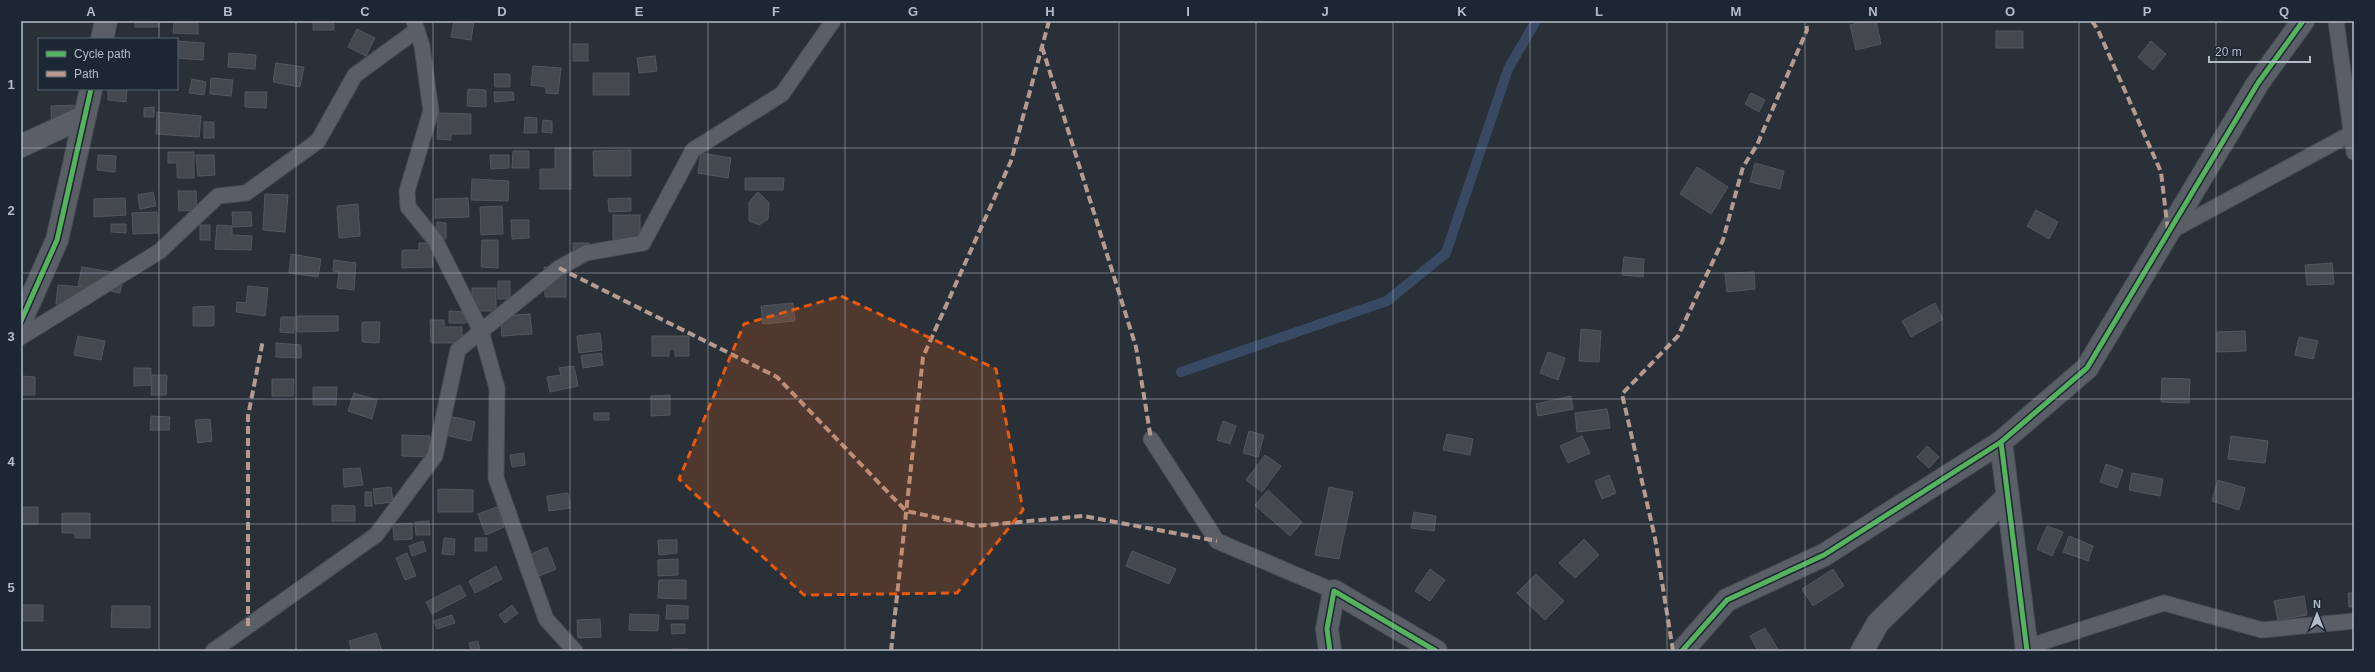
<svg xmlns="http://www.w3.org/2000/svg" width="2375" height="672" viewBox="0 0 2375 672" font-family="Helvetica,sans-serif">
  <rect width="100%" height="100%" fill="#2a3038"/>
  <g fill="none" stroke-linecap="round" stroke-linejoin="round">
    <polyline stroke="#384963" stroke-width="10" points="1181,372 1387,301 1446,253 1508,69 1536,21"/>
  </g>
  <g fill="#444950" stroke="#52575f">
    <rect x="135" y="21" width="24" height="6"/>
    <polygon points="174,21 198,21 198,34 173,33"/>
    <rect x="313" y="21" width="21" height="9"/>
    <polygon points="454,21 474,21 471,40 451,37"/>
    <polygon points="1865,21 1876,21 1881,44 1856,50 1850,25"/>
    <polygon points="357,29 375,38 366,56 348,47"/>
    <rect x="1996" y="31" width="27" height="17"/>
    <polygon points="177,41 204,43 203,60 177,58"/>
    <polygon points="2151,41 2166,54 2153,70 2138,57"/>
    <rect x="573" y="44" width="15" height="17"/>
    <polygon points="229,53 256,55 255,69 228,67"/>
    <polygon points="655,56 657,71 639,73 637,58"/>
    <polygon points="276,63 304,67 300,87 273,82"/>
    <polygon points="533,66 561,68 558,94 546,93 546,87 531,85"/>
    <rect x="593" y="73" width="36" height="22"/>
    <polygon points="494,74 510,74 510,87 495,87"/>
    <polygon points="211,78 233,80 231,96 210,94"/>
    <polygon points="192,79 206,82 204,95 189,93"/>
    <polygon points="108,89 127,89 126,102 108,100"/>
    <polygon points="468,89 486,90 486,107 467,106"/>
    <polygon points="245,92 267,92 266,108 245,107"/>
    <polygon points="494,92 513,92 514,100 495,102"/>
    <polygon points="1751,93 1765,100 1759,112 1745,104"/>
    <polygon points="78,105 79,131 52,132 51,106"/>
    <polygon points="154,107 154,117 144,117 144,108"/>
    <polygon points="157,112 201,116 199,137 156,134"/>
    <polygon points="438,113 471,114 471,134 451,134 451,140 437,139"/>
    <polygon points="525,117 537,118 537,133 524,133"/>
    <polygon points="543,120 552,121 552,133 542,132"/>
    <rect x="204" y="122" width="10" height="16"/>
    <polygon points="555,148 571,148 571,189 540,189 540,169 555,169"/>
    <polygon points="631,150 631,176 594,176 593,151"/>
    <polygon points="513,151 529,151 529,168 512,168"/>
    <polygon points="168,152 194,152 194,178 177,178 177,163 168,163"/>
    <polygon points="701,153 731,158 728,178 698,173"/>
    <polygon points="98,155 116,156 115,172 97,170"/>
    <polygon points="196,155 214,155 215,175 198,176"/>
    <polygon points="490,155 509,155 509,168 491,169"/>
    <polygon points="1755,163 1784,171 1780,189 1750,182"/>
    <polygon points="1697,167 1728,187 1711,214 1680,194"/>
    <polygon points="745,178 784,178 783,190 745,190"/>
    <polygon points="472,179 509,181 508,201 471,200"/>
    <polygon points="178,191 196,191 197,210 179,211"/>
    <polygon points="153,192 156,206 140,209 138,195"/>
    <polygon points="758,192 769,203 768,219 759,225 749,221 749,202"/>
    <polygon points="265,194 288,195 285,232 263,230"/>
    <polygon points="125,198 126,215 94,217 94,199"/>
    <polygon points="468,198 469,217 435,218 435,199"/>
    <polygon points="631,198 631,211 609,212 608,199"/>
    <polygon points="358,204 360,236 339,238 337,206"/>
    <polygon points="502,206 503,234 481,235 480,207"/>
    <polygon points="2036,210 2058,222 2049,239 2027,226"/>
    <polygon points="157,212 158,233 133,234 132,213"/>
    <polygon points="232,212 251,212 252,226 233,227"/>
    <rect x="613" y="215" width="27" height="24"/>
    <polygon points="511,220 529,220 529,238 512,239"/>
    <polygon points="437,222 446,223 446,239 436,239"/>
    <polygon points="111,224 126,224 126,233 111,232"/>
    <rect x="200" y="225" width="10" height="15"/>
    <polygon points="217,225 232,226 232,235 252,236 251,250 215,249"/>
    <polygon points="482,240 498,240 498,268 481,267"/>
    <polygon points="419,243 432,243 433,267 402,268 402,250 419,250"/>
    <rect x="573" y="243" width="16" height="17"/>
    <polygon points="291,254 321,259 318,277 289,273"/>
    <polygon points="1624,257 1644,259 1643,277 1622,275"/>
    <polygon points="334,260 356,263 354,290 337,288 339,272 333,271"/>
    <polygon points="2332,263 2334,284 2307,285 2305,265"/>
    <polygon points="82,267 124,274 120,293 78,285"/>
    <polygon points="544,267 566,267 566,297 545,297"/>
    <polygon points="1754,272 1755,289 1727,292 1725,273"/>
    <rect x="498" y="281" width="12" height="18"/>
    <polygon points="58,285 84,287 83,306 56,304"/>
    <polygon points="248,286 268,288 265,316 236,312 237,302 246,303"/>
    <rect x="472" y="288" width="24" height="23"/>
    <polygon points="793,303 795,321 763,324 761,306"/>
    <polygon points="1935,303 1943,319 1911,337 1902,321"/>
    <polygon points="214,306 214,326 193,326 193,307"/>
    <polygon points="449,311 467,312 466,323 449,323"/>
    <polygon points="530,314 532,334 502,336 500,316"/>
    <polygon points="297,316 338,316 338,331 297,332"/>
    <polygon points="281,317 295,317 294,333 280,332"/>
    <polygon points="430,320 444,320 444,327 462,327 462,343 431,343"/>
    <polygon points="362,322 380,322 379,343 362,342"/>
    <polygon points="1581,329 1601,331 1599,362 1579,361"/>
    <polygon points="2245,331 2246,351 2217,352 2217,332"/>
    <polygon points="600,333 602,350 579,353 577,336"/>
    <polygon points="78,336 105,341 101,360 74,355"/>
    <polygon points="652,336 689,336 689,356 675,356 675,349 669,349 669,356 652,356"/>
    <polygon points="2299,337 2318,341 2313,359 2295,355"/>
    <polygon points="276,343 301,345 301,358 276,357"/>
    <polygon points="1548,352 1565,358 1558,380 1540,373"/>
    <polygon points="601,353 603,365 583,368 581,356"/>
    <polygon points="574,366 578,386 550,392 547,377 561,375 559,368"/>
    <polygon points="134,368 151,368 151,385 134,386"/>
    <polygon points="152,375 167,375 166,395 151,395"/>
    <polygon points="21,376 35,377 35,395 21,395"/>
    <polygon points="2162,378 2190,379 2189,403 2161,402"/>
    <polygon points="272,379 294,379 293,396 272,396"/>
    <polygon points="313,387 337,387 336,405 313,405"/>
    <polygon points="354,393 377,400 372,419 348,411"/>
    <polygon points="670,395 670,415 651,416 651,396"/>
    <polygon points="1571,396 1573,409 1538,416 1536,404"/>
    <polygon points="1607,409 1610,428 1577,432 1575,413"/>
    <rect x="594" y="413" width="15" height="7"/>
    <polygon points="445,415 475,422 471,441 441,434"/>
    <polygon points="151,416 170,417 169,430 150,430"/>
    <polygon points="210,419 212,441 198,443 195,420"/>
    <polygon points="1223,421 1236,426 1230,444 1217,440"/>
    <polygon points="1249,431 1264,435 1258,457 1243,453"/>
    <polygon points="1447,434 1473,439 1470,455 1443,450"/>
    <polygon points="402,435 430,436 430,457 402,456"/>
    <polygon points="1582,436 1590,453 1568,463 1560,446"/>
    <polygon points="2231,436 2268,441 2265,463 2228,459"/>
    <polygon points="1927,446 1939,457 1929,468 1917,457"/>
    <polygon points="524,453 525,465 512,467 510,455"/>
    <polygon points="1265,455 1281,466 1262,492 1246,480"/>
    <polygon points="2106,464 2123,470 2117,488 2100,482"/>
    <polygon points="360,468 363,485 344,487 343,469"/>
    <polygon points="2132,473 2163,479 2160,496 2129,490"/>
    <polygon points="1609,475 1616,493 1602,499 1595,481"/>
    <polygon points="2218,480 2245,488 2239,510 2212,501"/>
    <polygon points="391,487 393,502 375,504 373,489"/>
    <polygon points="1329,487 1353,492 1339,559 1315,555"/>
    <polygon points="438,489 473,490 473,512 438,512"/>
    <polygon points="1268,490 1302,522 1290,536 1255,505"/>
    <polygon points="365,492 371,492 372,506 365,506"/>
    <polygon points="568,493 570,508 549,511 547,496"/>
    <polygon points="332,505 355,506 355,521 332,521"/>
    <rect x="21" y="507" width="17" height="17"/>
    <polygon points="497,507 504,527 486,535 478,514"/>
    <polygon points="1414,512 1436,516 1434,531 1411,528"/>
    <polygon points="62,513 90,513 90,538 75,538 75,533 62,533"/>
    <polygon points="429,521 430,535 416,535 415,522"/>
    <polygon points="412,523 412,539 394,540 393,524"/>
    <polygon points="2047,526 2063,532 2052,556 2037,549"/>
    <polygon points="2069,536 2093,546 2088,561 2063,552"/>
    <polygon points="444,538 455,539 454,555 442,554"/>
    <rect x="475" y="538" width="12" height="13"/>
    <polygon points="1584,539 1599,555 1575,578 1559,563"/>
    <polygon points="658,540 677,540 677,553 659,555"/>
    <polygon points="423,541 426,551 412,556 409,546"/>
    <polygon points="547,547 556,569 537,577 529,555"/>
    <polygon points="1132,551 1176,569 1169,584 1126,566"/>
    <polygon points="407,553 416,576 405,580 396,558"/>
    <polygon points="678,559 678,575 658,576 658,560"/>
    <polygon points="496,566 502,579 475,593 469,581"/>
    <polygon points="1430,569 1445,580 1430,601 1415,591"/>
    <polygon points="1833,569 1844,586 1813,606 1802,589"/>
    <polygon points="1536,574 1564,601 1545,620 1517,593"/>
    <polygon points="659,580 686,580 686,599 658,598"/>
    <polygon points="460,585 466,596 432,614 426,602"/>
    <polygon points="2348,593 2354,593 2354,607 2349,607"/>
    <polygon points="2304,596 2307,615 2278,620 2274,601"/>
    <rect x="21" y="605" width="22" height="16"/>
    <polygon points="512,605 518,613 505,623 499,615"/>
    <polygon points="667,605 688,606 688,619 666,619"/>
    <polygon points="112,606 150,606 150,628 111,627"/>
    <polygon points="630,614 659,615 658,631 629,630"/>
    <polygon points="452,615 455,623 437,629 434,621"/>
    <polygon points="600,619 601,637 578,638 577,620"/>
    <polygon points="671,624 685,624 685,633 672,634"/>
    <polygon points="1765,628 1779,651 1758,651 1750,636"/>
    <polygon points="376,633 382,651 352,651 349,641"/>
    <polygon points="478,641 480,651 471,651 469,643"/>
    <rect x="673" y="649" width="14" height="2"/>
  </g>
  <g fill="none" stroke-linecap="round" stroke-linejoin="round">
    <defs>
      <g id="lane">
        <polyline points="414,21 422,46 431,111 407,191 408,207 435,240 481,331 497,388 496,478 546,619 575,651"/>
        <polyline points="2336,21 2354,152"/>
        <polyline points="2169,232 2354,132"/>
        <polyline points="21,337 160,251 218,196 246,193 318,141 355,75 417,30"/>
        <polyline points="1151,439 1217,541 1334,591"/>
        <polyline points="2027,647 2164,603 2262,630 2354,621"/>
        <polyline points="213,651 376,535 435,456 458,350 559,268 586,253 643,243 693,150 782,94 833,21"/>
      </g>
      <g id="street">
        <polyline points="102,39 106,21"/>
        <polyline points="21,146 85,116"/>
        <polyline points="21,321 57,240 91,89"/>
        <polyline points="1330,651 1327,629 1334,591 1436,651"/>
        <polyline points="1682,651 1727,600 1824,555 2001,442"/>
        <polyline points="1862,651 1878,623 2008,496"/>
        <polyline points="2027,651 2001,442 2087,368 2258,83 2303,21"/>
      </g>
    </defs>
    <use href="#lane" stroke="#484c53" stroke-width="17"/>
    <use href="#street" stroke="#484c53" stroke-width="24"/>
    <use href="#lane" stroke="#5a5e66" stroke-width="15"/>
    <use href="#street" stroke="#5a5e66" stroke-width="22"/>
    <g stroke="#b69a8f" stroke-width="4" stroke-dasharray="8 4" stroke-linecap="butt">
      <polyline points="2092,21 2098,30 2161,172 2168,231"/>
      <polyline points="1042,47 1136,347 1151,439"/>
      <polyline points="559,268 777,377 906,511 976,526 1083,516 1217,541"/>
      <polyline points="248,626 248,416 263,340"/>
      <polyline points="891,651 923,357 1011,161 1049,21"/>
      <polyline points="1673,651 1655,538 1622,394 1678,336 1723,240 1743,167 1757,145 1807,30 1806,21"/>
    </g>
    <defs>
      <g id="cycleway">
        <polyline points="21,321 57,240 91,89"/>
        <polyline points="1330,651 1327,629 1334,591 1436,651"/>
        <polyline points="1682,651 1727,600 1824,555 2001,442"/>
        <polyline points="2027,651 2001,442 2087,368 2258,83 2303,21"/>
      </g>
    </defs>
    <use href="#cycleway" stroke="#1d2633" stroke-width="8"/>
    <use href="#cycleway" stroke="#56b35d" stroke-width="5"/>
  </g>
  <path fill="#e8590c" fill-opacity="0.2" stroke="#e8590c" stroke-width="3" stroke-dasharray="8 5" stroke-linejoin="round" d="M841,296L996,369L1023,510L957,593L804,595L679,479L744,324Z"/>
  <path fill="none" stroke="#b4bcc9" stroke-width="1" stroke-opacity="0.55" d="M159,21V39M296,21V651M433,21V651M570,21V651M708,21V651M845,21V651M982,21V651M1119,21V651M1256,21V651M1393,21V651M1530,21V651M1667,21V651M1805,21V651M1942,21V651M2079,21V651M2216,21V651M159,89V651M21,148H2354M21,273H2354M21,399H2354M21,524H2354"/>
  <rect width="2375" height="672" fill="none" stroke="#1d2633" stroke-width="44"/>
  <rect x="38" y="38" width="140" height="52" fill="#1d2633" stroke="#59626f"/>
  <rect x="46" y="51" width="20" height="6" fill="#56b35d" stroke="#59626f"/>
  <text x="74" y="58" font-size="12" fill="#b4bcc9">Cycle path</text>
  <rect x="46" y="71" width="20" height="6" fill="#b69a8f" stroke="#59626f"/>
  <text x="74" y="78" font-size="12" fill="#b4bcc9">Path</text>
  <g transform="translate(2317 614)" stroke="#1d2633" stroke-width="3" paint-order="stroke">
  <path d="M0-3L7 15L0 10L-7 15Z" fill="#b4bcc9"/>
  <text y="-6" font-size="11" font-weight="bold" text-anchor="middle" fill="#b4bcc9">N</text>
  </g>
  <path d="M2209 56v6h101v-6" fill="none" stroke="#b4bcc9" stroke-width="2"/>
  <text x="2215" y="56" font-size="12" fill="#b4bcc9" stroke="#1d2633" stroke-width="3" paint-order="stroke">20 m</text>
  <rect x="22" y="22" width="2331" height="628" fill="none" stroke="#b4bcc9" stroke-width="1.5"/>
  <g font-size="13" text-anchor="middle" font-weight="bold" fill="#b4bcc9">
    <text x="91" y="16">A</text>
    <text x="228" y="16">B</text>
    <text x="365" y="16">C</text>
    <text x="502" y="16">D</text>
    <text x="639" y="16">E</text>
    <text x="776" y="16">F</text>
    <text x="913" y="16">G</text>
    <text x="1050" y="16">H</text>
    <text x="1188" y="16">I</text>
    <text x="1325" y="16">J</text>
    <text x="1462" y="16">K</text>
    <text x="1599" y="16">L</text>
    <text x="1736" y="16">M</text>
    <text x="1873" y="16">N</text>
    <text x="2010" y="16">O</text>
    <text x="2147" y="16">P</text>
    <text x="2284" y="16">Q</text>
    <text x="11" y="89">1</text>
    <text x="11" y="215">2</text>
    <text x="11" y="341">3</text>
    <text x="11" y="466">4</text>
    <text x="11" y="592">5</text>
  </g>
</svg>
